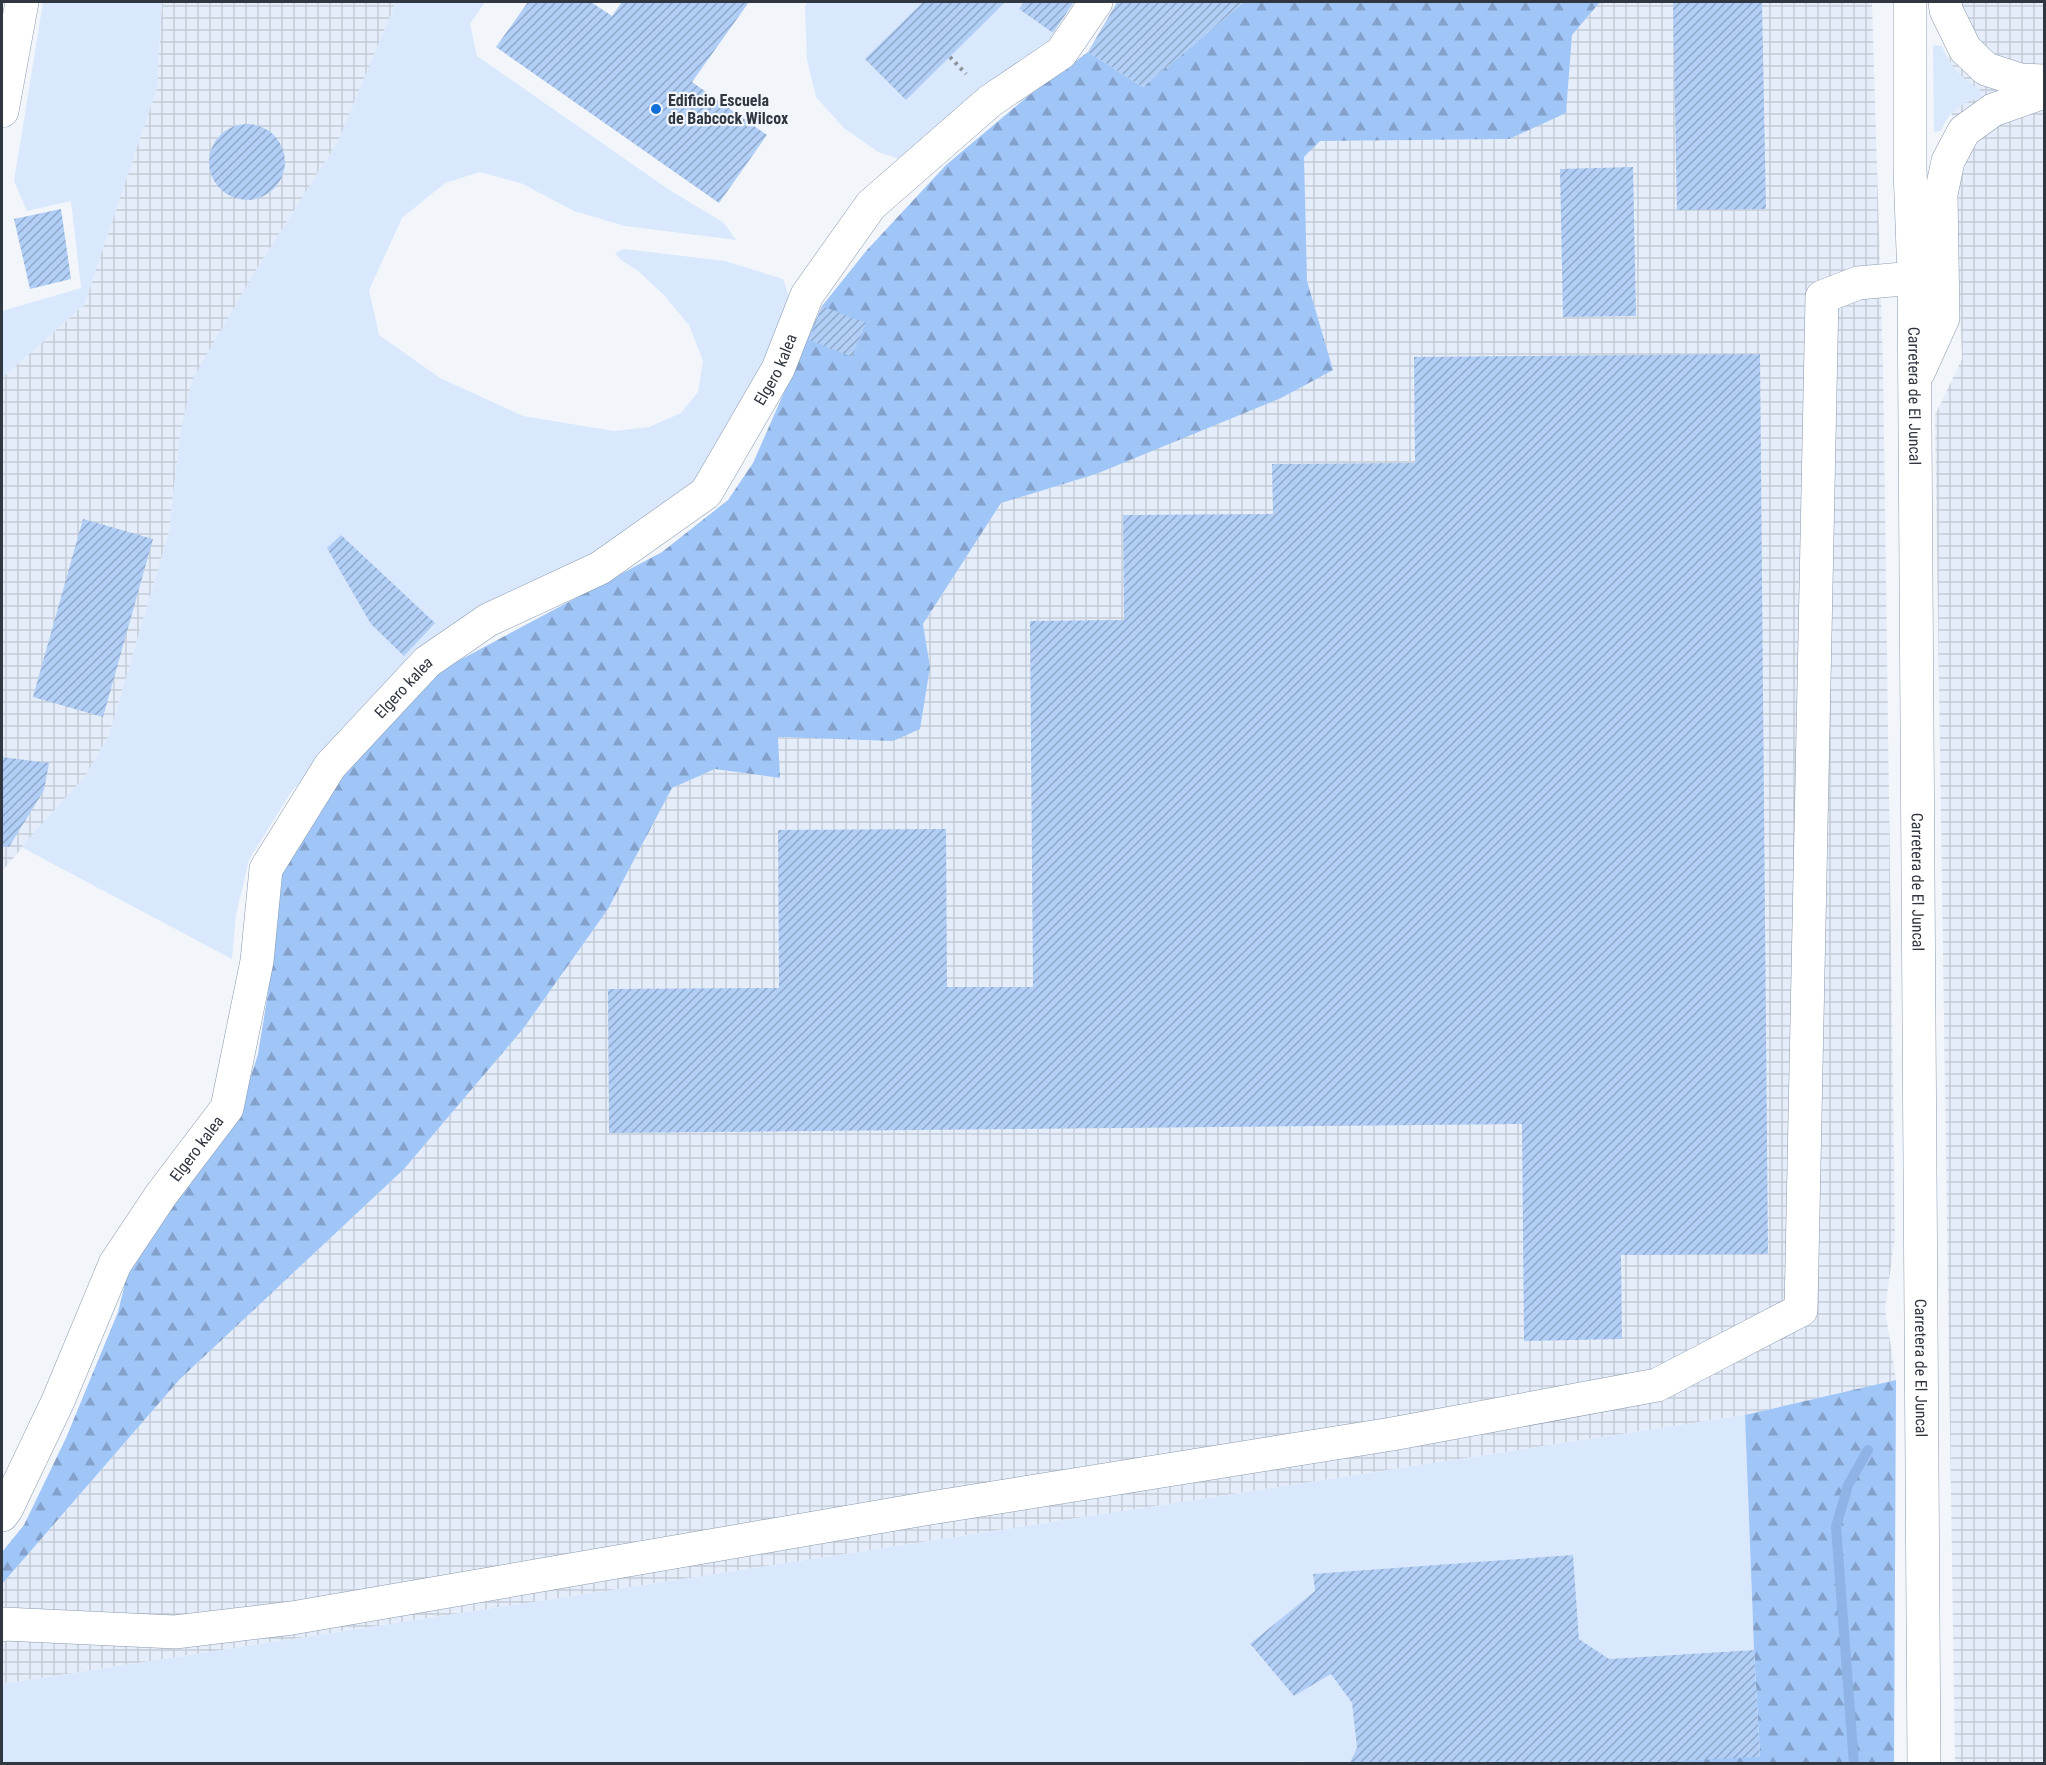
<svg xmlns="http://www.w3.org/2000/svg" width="2046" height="1765" viewBox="0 0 2046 1765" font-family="'Roboto Condensed',sans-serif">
  <defs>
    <pattern id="industrial-grid" width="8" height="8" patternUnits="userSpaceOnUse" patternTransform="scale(1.5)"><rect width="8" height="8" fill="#e4edf9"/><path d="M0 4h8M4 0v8" fill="none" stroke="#c4ccd7"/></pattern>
    <pattern id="forest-firs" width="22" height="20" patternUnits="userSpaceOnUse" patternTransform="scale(1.5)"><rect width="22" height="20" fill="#a0c5f7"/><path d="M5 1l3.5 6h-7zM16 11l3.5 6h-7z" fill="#83a1ca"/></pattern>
    <pattern id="building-hatch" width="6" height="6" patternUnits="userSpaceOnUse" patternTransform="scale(1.5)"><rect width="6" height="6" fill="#b0cef6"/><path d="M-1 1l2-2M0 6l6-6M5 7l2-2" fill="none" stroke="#90a8c9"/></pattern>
  </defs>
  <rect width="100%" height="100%" fill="#f2f6fb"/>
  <g fill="url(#industrial-grid)">
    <polygon points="162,2 396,2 338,141 253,275 180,435 169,532 109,735 86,775 2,871 2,378 84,305 157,88"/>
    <polygon points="1600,2 1872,2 1883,366 1895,1236 1885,1309 1896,1380 1745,1415 2,1684 2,1584 180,1379 404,1169 523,1029 608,909 672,788 715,769 779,778 778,737 893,741 930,667 923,624 1001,503 1096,474 1332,370 1307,281 1303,157 1320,141 1508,139 1566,113 1572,35"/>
    <polygon points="1947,2 2044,2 2044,1763 1955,1763 1935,415 1962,359"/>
  </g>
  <g fill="#d9e8fd">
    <polygon points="43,2 162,2 157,88 84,305 2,378 2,311 81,288 71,201 27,211 14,181"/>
    <polygon points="396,2 485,2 470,24 477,56 668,189 724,223 736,240 625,226 574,211 523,184 480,172 445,183 402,218 369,290 379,335 440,378 523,416 614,431 649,427 681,413 698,392 703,361 689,325 664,295 638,271 621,260 615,253 624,249 725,261 783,279 791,303 778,340 708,463 686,492 603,549 407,666 366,702 290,794 249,860 236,915 232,959 21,847 86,775 109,735 169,532 180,435 192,380 253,275 338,141"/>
    <polygon points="807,2 1024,2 1019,9 1053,33 1047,49 917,148 899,159 878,152 844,128 816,97 807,60 805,7"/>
    <path d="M1933,45L1942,46C1952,68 1959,76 1980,90L1981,97C1958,105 1951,109 1941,131L1934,132Z"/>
    <polygon points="1745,1415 1754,1650 1609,1659 1579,1639 1573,1555 1367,1573 1313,1574 1315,1591 1250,1645 1294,1696 1331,1674 1352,1703 1357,1748 1349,1763 1306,1763 1302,1761 1292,1764 2,1764 2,1684"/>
  </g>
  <g fill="url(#forest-firs)">
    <polygon points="1244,2 1600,2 1572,35 1566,113 1509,139 1320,141 1304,157 1307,281 1333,370 1281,398 1096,474 1001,503 923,624 930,667 920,729 893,741 778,737 780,778 715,769 672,788 608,909 523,1029 404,1169 180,1379 2,1584 2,1552 24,1525 66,1438 118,1312 130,1263 241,1107 258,1054 268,993 274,898 282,869 297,838 351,765 443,669 662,552 728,500 753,463 822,306 867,250 946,165 1027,97 1088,52 1143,87"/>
    <polygon points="1896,1380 1894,1763 1614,1764 1760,1756 1754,1650 1745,1415"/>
  </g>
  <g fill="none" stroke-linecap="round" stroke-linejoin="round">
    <polyline stroke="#8fb3e4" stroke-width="10" points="1854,1764 1836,1527 1848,1485 1868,1450"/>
  </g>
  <g fill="url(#building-hatch)">
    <polygon points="528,2 591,2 612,16 622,2 749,2 692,82 767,135 719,203 496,47"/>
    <polygon points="923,2 1005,2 906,100 865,59"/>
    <polygon points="1024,2 1074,2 1053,33 1019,9"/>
    <polygon points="1117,2 1244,2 1143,87 1088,52"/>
    <polygon points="1673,2 1762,2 1766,209 1677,210"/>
    <circle cx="247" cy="162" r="38"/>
    <polygon points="1633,167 1636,316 1563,317 1560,169"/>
    <polygon points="61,209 71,279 30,289 14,219"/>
    <polygon points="822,306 866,323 852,357 809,340"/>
    <polygon points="1760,354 1768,1254 1621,1255 1622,1339 1524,1341 1522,1124 609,1133 608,989 779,988 778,830 946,829 947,987 1033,987 1030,621 1124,620 1123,515 1273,514 1272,464 1415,463 1414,357"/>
    <polygon points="83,519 153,539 103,717 33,697"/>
    <polygon points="341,535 435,623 404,656 371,624 327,548"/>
    <polygon points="2,757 49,763 44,790 9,847 2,847"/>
    <polygon points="1573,1555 1579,1639 1609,1659 1754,1650 1760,1757 1614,1764 1349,1764 1357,1748 1352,1703 1331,1674 1294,1696 1250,1644 1315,1591 1313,1574"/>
  </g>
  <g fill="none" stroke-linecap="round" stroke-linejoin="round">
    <defs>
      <g id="minor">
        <path id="s1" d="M1910,2V168L1914,278L1924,1764"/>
        <polyline points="1945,2 1946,10 1965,49 1986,69 2020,80 2044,81"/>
        <polyline points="2,111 22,2"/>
        <polyline points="1919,371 1943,318 1941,194 1948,161 1964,131 1993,110 2044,92"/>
        <path id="s2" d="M2,1515L7,1508L58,1401L115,1264L161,1195L227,1108L257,961L266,869L330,766L427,662L488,620L600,568L706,493L778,369L807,295L871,205L990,101L1061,53L1096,2"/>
        <polyline points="2,1625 4,1624 175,1632 292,1618 924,1509 1392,1434 1657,1385 1801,1310 1822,297 1858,283 1914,278"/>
      </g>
    </defs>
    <use href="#minor" stroke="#899ab0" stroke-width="34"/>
    <polyline stroke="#8c9199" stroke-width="4" stroke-dasharray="3 4.5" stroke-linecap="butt" points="950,57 966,74"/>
    <use href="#minor" stroke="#fff" stroke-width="33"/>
  </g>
  <circle fill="#116fd8" stroke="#f2f6fb" stroke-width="2" cx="656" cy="109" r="6"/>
  <g text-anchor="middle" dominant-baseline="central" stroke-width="4.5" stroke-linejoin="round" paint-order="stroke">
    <g font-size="16" font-weight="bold" fill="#303741" stroke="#f2f6fb" text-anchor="start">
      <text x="668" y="100">Edificio Escuela<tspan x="668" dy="18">de Babcock Wilcox</tspan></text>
    </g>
    <g font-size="16" fill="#303741" stroke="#f2f6fb">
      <text stroke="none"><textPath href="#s2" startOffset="1443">Elgero kalea</textPath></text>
      <text stroke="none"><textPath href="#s1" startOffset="394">Carretera de El Juncal</textPath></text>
      <text stroke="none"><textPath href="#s2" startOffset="939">Elgero kalea</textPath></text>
      <text stroke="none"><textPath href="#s1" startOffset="880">Carretera de El Juncal</textPath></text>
      <text stroke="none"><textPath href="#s2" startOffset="417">Elgero kalea</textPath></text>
      <text stroke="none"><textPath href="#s1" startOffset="1366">Carretera de El Juncal</textPath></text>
    </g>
  </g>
  <rect width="2046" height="1765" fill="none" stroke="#303741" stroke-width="6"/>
</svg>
